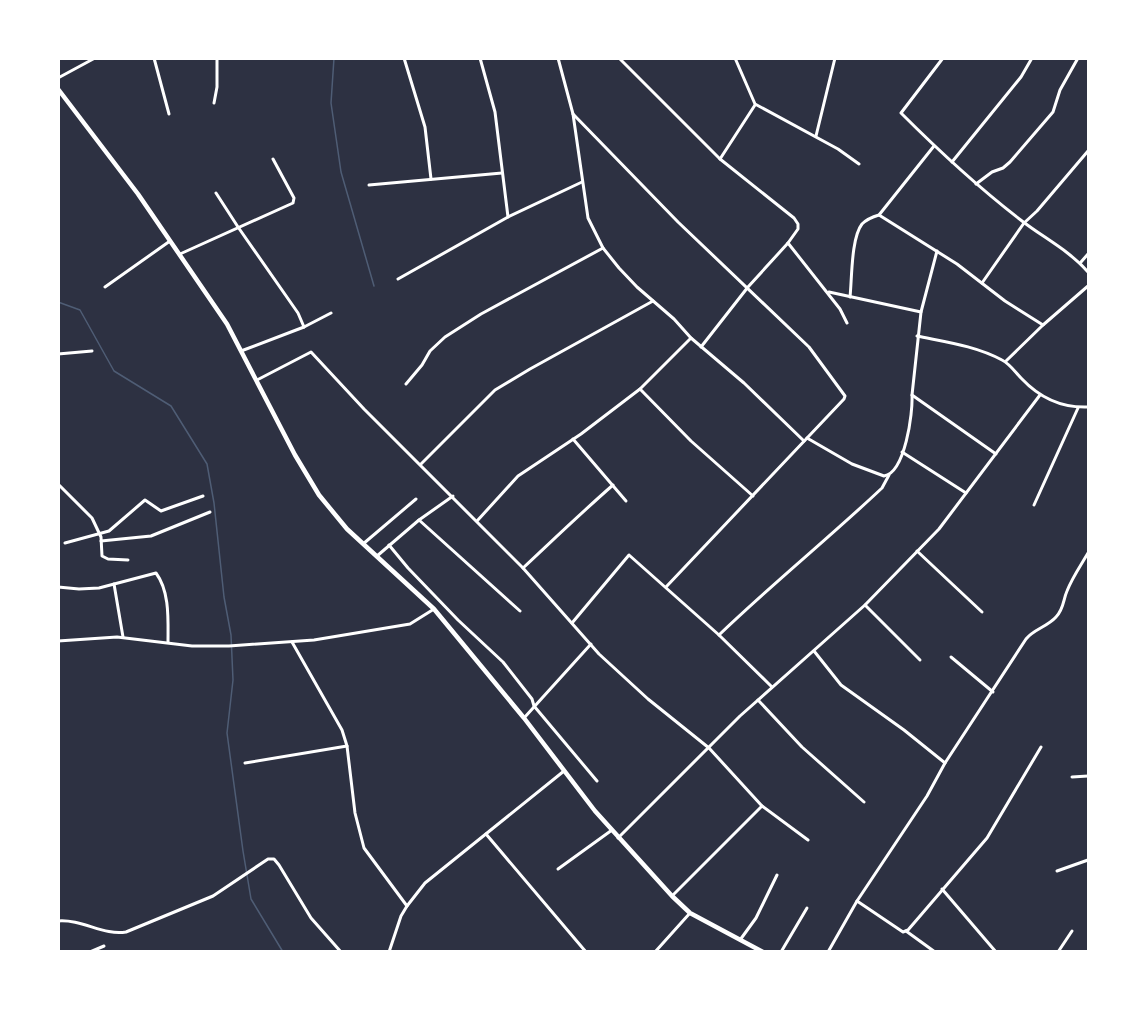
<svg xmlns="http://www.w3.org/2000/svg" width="1147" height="1010" viewBox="0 0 1147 1010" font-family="'Archivo Narrow',sans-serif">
  <rect width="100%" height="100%" fill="#2d3142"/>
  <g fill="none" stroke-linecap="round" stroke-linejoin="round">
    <g stroke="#4f5d75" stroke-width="1.5">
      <polyline points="334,58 331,103 341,172 374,286"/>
      <polyline points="58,302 80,310 114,371 171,406 207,464 214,503 224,597 231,635 233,680 227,733 243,851 251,899 283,952"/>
    </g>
    <g stroke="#fff" stroke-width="3">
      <polyline points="154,58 169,114"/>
      <polyline points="404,58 425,127 431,179"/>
      <polyline points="480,58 495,112 508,217"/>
      <polyline points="558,58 573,114 588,218 603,248 619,268 637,287 674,319 691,338 744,383 804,441"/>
      <polyline points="619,58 720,159 794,218 798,224 798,229 788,243 748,287 701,347"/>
      <polyline points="735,58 755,104 838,149 859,164"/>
      <path d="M943,58L901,113C940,152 979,188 1022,221C1044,238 1070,251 1088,272"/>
      <polyline points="58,78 95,58"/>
      <polyline points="214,103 217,87 217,58"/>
      <polyline points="573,114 678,222 809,347 845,396 844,399 666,587"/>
      <polyline points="816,136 835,58"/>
      <polyline points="720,159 755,105"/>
      <polyline points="952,162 1021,77 1032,58"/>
      <polyline points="976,184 992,172 1003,168 1010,162 1053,112 1060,90 1078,58"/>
      <polyline points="369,185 502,173"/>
      <polyline points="216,193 238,227 298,313 304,327"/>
      <polyline points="879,215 957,264 1005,301 1043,325"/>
      <polyline points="788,243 840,309 847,323"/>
      <polyline points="180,254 293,203 294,198 273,159"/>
      <polyline points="1081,262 1088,254"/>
      <polyline points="398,279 508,217 582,182"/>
      <polyline points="982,283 1024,223 1037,211 1088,151"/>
      <polyline points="105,287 170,241"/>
      <polyline points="829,292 921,312"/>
      <path d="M850,297C852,279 851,238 862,224C867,219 872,217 879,215L934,146"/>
      <path d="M917,336C946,342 976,346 1002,360C1010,364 1016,373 1022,379C1040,398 1062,408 1088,407"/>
      <polyline points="241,351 304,327 331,313"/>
      <polyline points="58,354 92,351"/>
      <polyline points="1006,361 1043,325 1088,286"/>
      <polyline points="257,380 311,352 364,409 523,568 599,654 648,699 709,748 762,806 808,840"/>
      <polyline points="406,384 422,365 430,351 445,337 481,314 603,248"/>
      <polyline points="640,389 691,441 753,496"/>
      <polyline points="912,395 996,454"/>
      <path d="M807,438L852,464L884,476C905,473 913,413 912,395L921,312L937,251"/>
      <polyline points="573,439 626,501"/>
      <polyline points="902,452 966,493"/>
      <polyline points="421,464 495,390 530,369 653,301"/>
      <polyline points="58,484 92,518 101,537 102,556 108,559 128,560"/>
      <polyline points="1034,505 1078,408"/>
      <polyline points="419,520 520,611"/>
      <polyline points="477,521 518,476 581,434 640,389 691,338"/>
      <polyline points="101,541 151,536 210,512"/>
      <polyline points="65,543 109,531 145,500 161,511 203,496"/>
      <polyline points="363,544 416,499"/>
      <polyline points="389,545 408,568 458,620 503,662 532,699 534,706 597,781"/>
      <polyline points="917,551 982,612"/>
      <polyline points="377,556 419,520 453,496"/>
      <path d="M523,568C553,540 582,512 613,485"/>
      <polyline points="114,584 123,637"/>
      <path d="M58,587L79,589L99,588L156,573C170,592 168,620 168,642"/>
      <polyline points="865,605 920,660"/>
      <polyline points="572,623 629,555 719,635 772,687"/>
      <path d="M719,635C772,584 829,538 882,488L889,475"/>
      <polyline points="58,641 117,637 192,646 229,646 314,640 410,624 434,609"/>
      <polyline points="292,642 342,730 347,746 355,813 364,848 407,906"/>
      <polyline points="814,651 841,685 904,730 945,763"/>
      <polyline points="951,657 993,692"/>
      <polyline points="758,700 802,747 864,802"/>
      <polyline points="524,718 591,644"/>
      <polyline points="245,763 347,746"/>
      <polyline points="1072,777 1088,776"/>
      <polyline points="486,834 586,952"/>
      <polyline points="618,838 740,716 865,605 939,529 1040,395"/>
      <polyline points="558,869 612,830"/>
      <polyline points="1057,871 1088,860"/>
      <polyline points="942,889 996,952"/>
      <polyline points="672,896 762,806"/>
      <polyline points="857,901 903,932 908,930 987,838 1041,747"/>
      <path d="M58,921C82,919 104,936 126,932L213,896L268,859H274L279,865L311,918L341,952"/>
      <polyline points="906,931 935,952"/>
      <polyline points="740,940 756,918 777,875"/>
      <polyline points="90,952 104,946"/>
      <polyline points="389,952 401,916 407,906 425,883 564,771"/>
      <polyline points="655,952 690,913"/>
      <polyline points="781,952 807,908"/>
      <path d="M828,952L857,901L927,796L945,763L1026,639C1034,629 1047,627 1056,617C1064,609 1063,600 1067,591C1072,578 1081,565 1088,553"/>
      <polyline points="1058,952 1072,931"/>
    </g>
    <polyline stroke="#fff" stroke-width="4.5" points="58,89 138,194 227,324 295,455 319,495 347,529 434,609 524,718 595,811 672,896 690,913 763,952"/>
  </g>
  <rect width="1147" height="1010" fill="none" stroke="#ffffff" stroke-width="120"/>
</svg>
